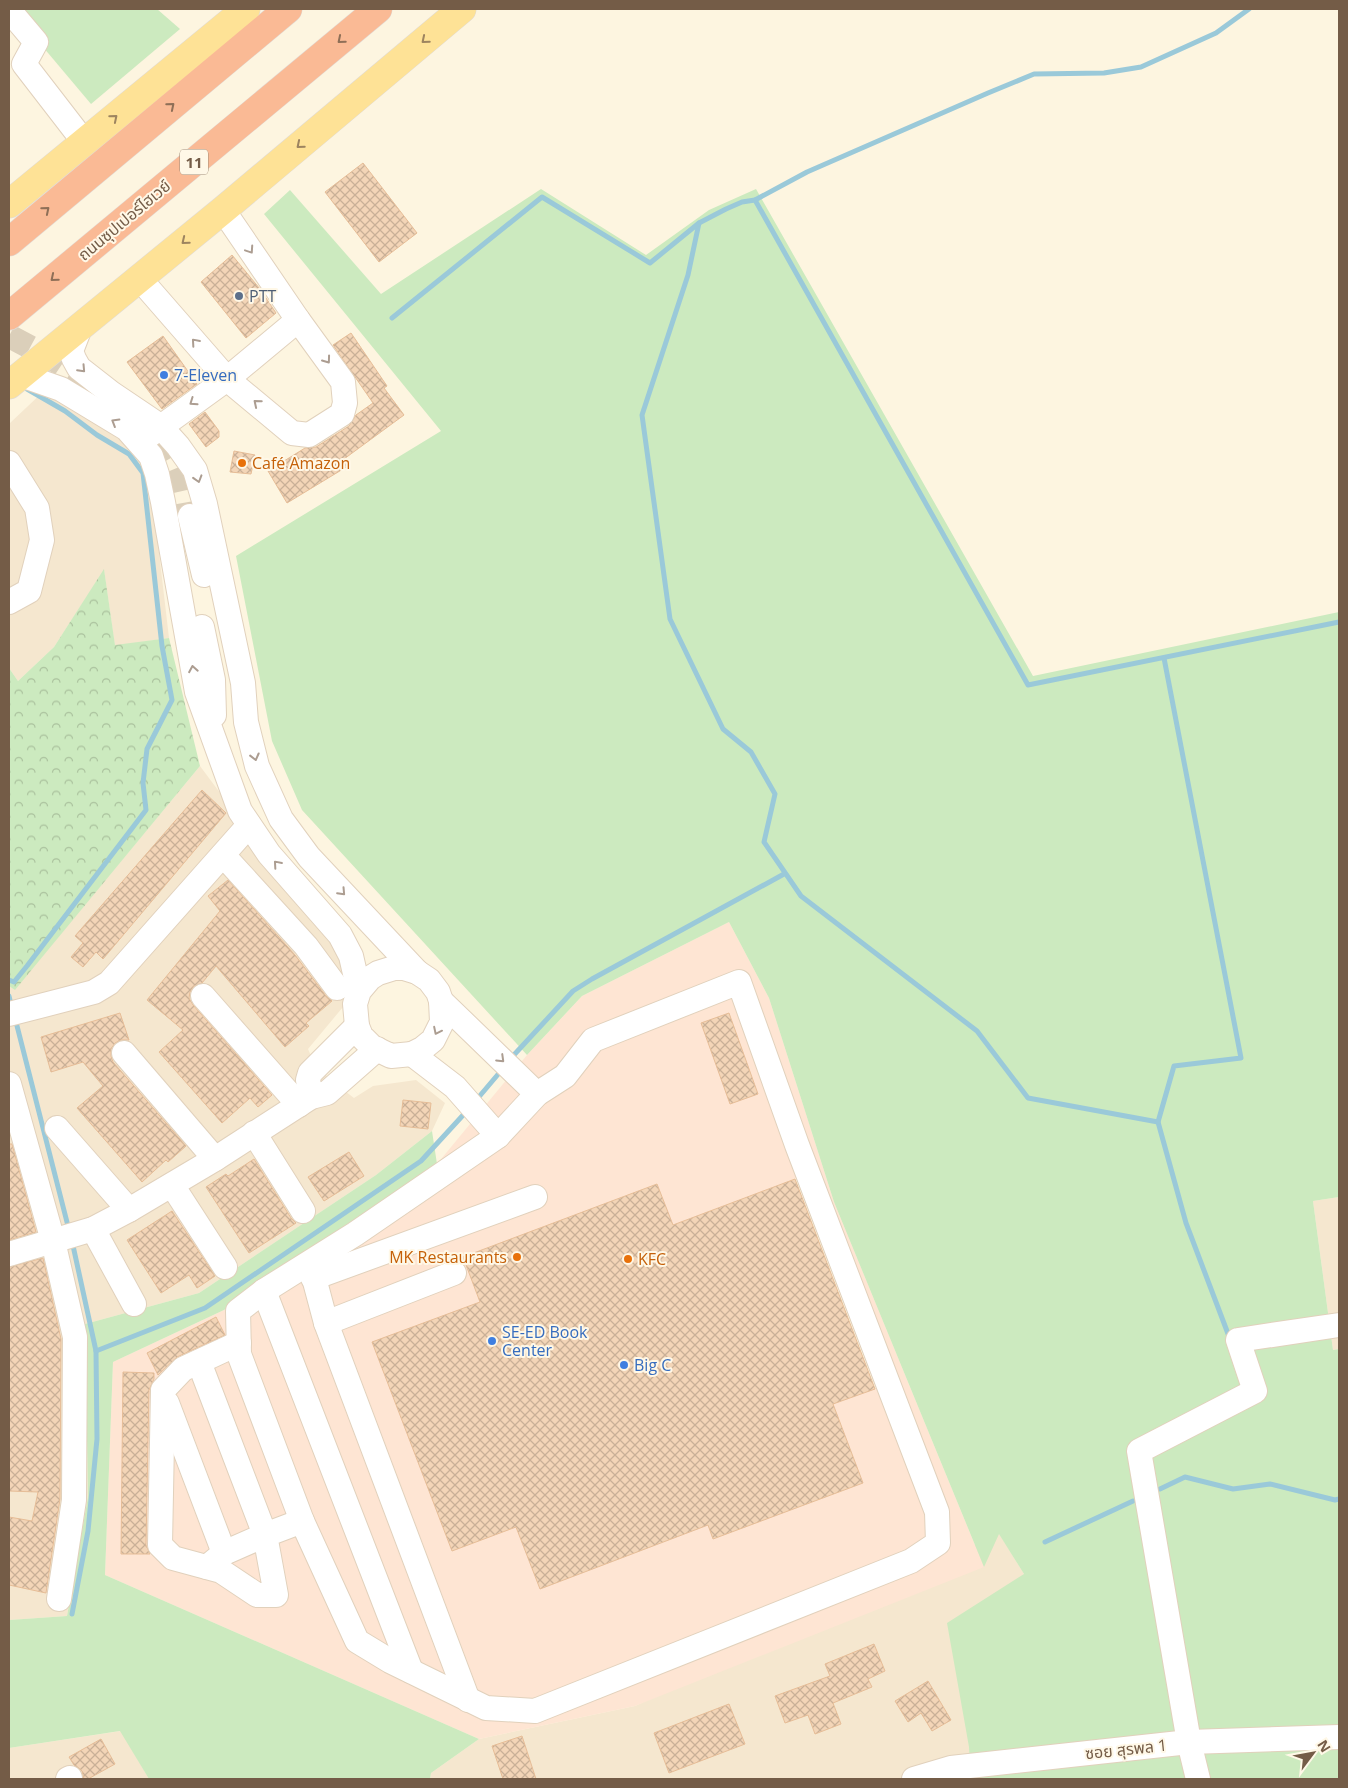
<svg xmlns="http://www.w3.org/2000/svg" width="1348" height="1788" viewBox="0 0 1348 1788" font-family="'Open Sans','Noto Sans Thai',sans-serif">
  <defs>
    <pattern id="forest-crowns" width="20" height="18" patternUnits="userSpaceOnUse" patternTransform="scale(1.25)"><rect width="20" height="18" fill="#cceabf"/><path d="M2 6a3 3 0 1 1 6 0M12 15a3 3 0 1 1 6 0" fill="none" stroke="#aac19d"/></pattern>
    <pattern id="building-cross-hatch" width="8" height="8" patternUnits="userSpaceOnUse" patternTransform="scale(1.25)"><rect width="8" height="8" fill="#f3d5b7"/><path d="M0 0l8 8M0 8l8-8" fill="none" stroke="#c9b097"/></pattern>
  </defs>
  <rect width="100%" height="100%" fill="#fdf5e0"/>
  <g fill="#f5e7cf">
    <polygon points="45,390 132,448 149,467 169,638 115,646 104,570 54,647 18,681 9,668 9,424"/>
    <polygon points="200,766 334,946 348,975 343,1007 308,1049 316,1067 337,1085 354,1098 373,1086 416,1080 445,1103 432,1131 376,1175 199,1293 85,1324 88,1497 67,1616 9,1620 9,986 15,989"/>
    <polygon points="1339,1197 1339,1349 1333,1350 1313,1201"/>
    <polygon points="999,1533 1024,1574 969,1747 970,1776 952,1779 430,1779 431,1773 479,1739 635,1706"/>
    <polygon points="121,1731 149,1779 9,1779 9,1748"/>
  </g>
  <path fill="#fee5d3" fill-rule="evenodd" d="M729,922L769,998L834,1202L984,1567L635,1706L479,1739L105,1575L113,1362L224,1310L437,1164L527,1055L582,996ZM797,1178L876,1388L833,1404L863,1483L713,1539L708,1525L540,1589L516,1527L452,1551L373,1343L480,1302L463,1257L657,1184L673,1225Z"/>
  <g fill="#cceabf">
    <polygon points="11,9 157,9 180,29 91,104"/>
    <polygon points="541,189 646,255 709,210 756,189 1033,676 1339,612 1339,1197 1313,1201 1333,1350 1339,1349 1339,1779 952,1779 970,1776 969,1747 947,1623 1024,1574 999,1534 984,1567 834,1202 769,998 729,922 582,996 527,1055 302,810 272,741 236,556 441,431 264,214 290,190 381,294"/>
    <polygon points="432,1131 437,1164 224,1310 113,1362 105,1575 479,1739 431,1773 430,1779 149,1779 120,1731 9,1748 9,1620 67,1616 88,1497 85,1324 199,1293 376,1175"/>
  </g>
  <polygon fill="url(#forest-crowns)" points="104,569 115,645 169,638 200,766 15,990 9,986 9,668 18,681 54,647"/>
  <g fill="none" stroke-linecap="round" stroke-linejoin="round">
    <g stroke="#9ac9d9" stroke-width="5">
      <polyline points="755,200 1028,685 1339,622"/>
      <polyline points="699,223 688,275 642,415 670,619 723,729 751,752 775,794 764,842 801,896 977,1031 1028,1098 1158,1122 1186,1223 1230,1339"/>
      <polyline points="392,318 542,197 650,263 699,223 726,209 742,202 755,200 807,172 988,93 1034,74 1104,73 1141,67 1216,33 1249,9"/>
      <polyline points="9,980 14,982 27,966 146,810 143,783 147,749 172,700 162,646 143,473 129,454 97,435 65,411 27,389"/>
      <polyline points="9,996 12,1008"/>
      <polyline points="15,1018 69,1230"/>
      <polyline points="512,1057 573,991 592,979 784,874"/>
      <polyline points="478,1098 500,1072"/>
      <polyline points="1158,1122 1174,1066 1241,1058 1164,658"/>
      <polyline points="72,1241 96,1351 97,1439 88,1531 72,1614"/>
      <polyline points="96,1351 205,1308 421,1161 465,1113"/>
      <polyline points="1160,1489 1185,1477 1233,1489 1270,1484 1335,1500 1339,1499"/>
      <polyline points="1045,1542 1133,1501"/>
    </g>
  </g>
  <g fill="url(#building-cross-hatch)" stroke="#e6bd97">
    <polygon points="363,163 417,233 379,262 325,192"/>
    <polygon points="232,255 260,289 276,313 246,338 201,282"/>
    <polygon points="351,333 387,386 384,388 404,415 344,459 348,466 287,503 268,471 305,448 316,447 349,426 356,415 373,403 333,345"/>
    <polygon points="163,336 197,384 162,409 127,362"/>
    <polygon points="205,412 219,431 219,437 206,447 189,424"/>
    <polygon points="234,451 255,455 251,474 230,472"/>
    <polygon points="202,790 226,813 103,959 96,952 83,967 71,957 83,943 75,936"/>
    <polygon points="228,880 295,955 326,996 332,1001 306,1023 309,1026 285,1047 216,966 202,983 194,986 190,992 189,998 193,1005 272,1095 258,1107 250,1098 222,1123 159,1052 183,1030 147,1000 220,911 208,896"/>
    <polygon points="120,1013 129,1040 121,1040 115,1043 111,1049 111,1056 113,1062 186,1146 168,1162 166,1160 142,1182 77,1108 103,1086 83,1062 51,1072 41,1037"/>
    <polygon points="729,1013 758,1094 730,1104 701,1023"/>
    <polygon points="403,1100 431,1103 428,1129 400,1126"/>
    <polygon points="9,1144 12,1144 36,1232 9,1240"/>
    <polygon points="349,1152 364,1176 324,1201 308,1177"/>
    <polygon points="254,1159 291,1218 296,1223 249,1253 206,1187 226,1174 228,1176"/>
    <polygon points="795,1179 875,1389 833,1404 863,1483 713,1539 708,1525 540,1589 516,1527 452,1551 372,1342 480,1302 463,1257 657,1184 673,1225"/>
    <polygon points="172,1211 215,1276 197,1288 189,1275 161,1293 127,1240"/>
    <polygon points="43,1258 61,1339 60,1499 46,1593 9,1585 9,1517 32,1521 38,1492 9,1491 9,1267"/>
    <polygon points="216,1317 225,1335 177,1357 158,1375 147,1353"/>
    <polygon points="123,1372 154,1373 154,1379 149,1390 146,1545 150,1554 121,1554"/>
    <polygon points="874,1644 885,1671 868,1679 872,1687 833,1703 841,1724 815,1734 808,1715 785,1723 775,1696 830,1676 825,1664"/>
    <polygon points="928,1681 951,1720 932,1731 921,1713 908,1722 895,1701"/>
    <polygon points="729,1704 745,1744 669,1773 654,1733"/>
    <polygon points="522,1736 536,1779 503,1779 492,1746"/>
    <polygon points="101,1739 115,1764 88,1779 84,1779 82,1771 74,1765 69,1757"/>
  </g>
  <g fill="none" stroke-linecap="round" stroke-linejoin="round">
    <g stroke="#dbcfba" stroke-width="24" stroke-dasharray="24 12" stroke-linecap="butt">
      <polyline points="9,336 58,362 91,384"/>
      <path d="M158,438C181,459 185,487 190,516"/>
    </g>
    <defs>
      <g id="minor">
        <polyline points="9,10 36,42 24,64 85,143"/>
        <polyline points="139,278 227,379 292,433 309,435 342,414 345,403 343,382 298,320 223,210"/>
        <polyline points="81,325 71,351 74,359 79,368 111,393 160,426 178,446 195,470 205,504 243,683 246,722 257,766 281,819 309,857 417,972"/>
        <polyline points="21,375 61,389 127,429 151,456 157,474 163,502 197,692 240,811 269,854 340,935 351,956 359,991 355,1004 357,1026 361,1036 372,1047 391,1056 412,1054 422,1049 433,1040 442,1022 441,1001 438,992 429,980 417,972 404,968 394,968 378,973 370,978 359,991"/>
        <polyline points="147,437 227,379 298,320"/>
        <polyline points="9,463 37,508 42,540 29,591 9,602"/>
        <polyline points="190,516 204,575"/>
        <polyline points="202,627 213,680 214,715"/>
        <polyline points="223,855 306,946 337,988"/>
        <polygon points="739,982 797,1145 937,1512 938,1543 911,1561 535,1711 486,1708 390,1661 357,1641 302,1521 239,1354 238,1311 264,1291 355,1234 498,1136 537,1094 565,1076 593,1040"/>
        <polyline points="203,996 299,1105"/>
        <polyline points="441,1001 537,1094"/>
        <polyline points="9,1014 94,992 109,983 249,825"/>
        <polyline points="124,1053 215,1159"/>
        <polyline points="412,1054 455,1087 498,1136"/>
        <polyline points="9,1084 53,1241 75,1337 74,1500 59,1599"/>
        <polyline points="311,1097 308,1080 310,1073 357,1026"/>
        <polyline points="57,1128 129,1210"/>
        <polyline points="254,1133 303,1211"/>
        <polyline points="172,1185 225,1267"/>
        <polyline points="93,1229 134,1304"/>
        <polyline points="9,1254 93,1229 129,1210 215,1159 311,1097 327,1093 377,1049"/>
        <polyline points="310,1263 326,1323 468,1700"/>
        <polyline points="313,1278 535,1197"/>
        <polyline points="264,1291 411,1671"/>
        <polyline points="326,1323 454,1273"/>
        <polyline points="239,1343 183,1369 163,1390 160,1545 173,1558 221,1571 257,1595 276,1595 265,1535 302,1521"/>
        <polyline points="199,1362 265,1535 224,1553 207,1567"/>
        <polyline points="167,1403 224,1553"/>
        <polyline points="68,1779 70,1778"/>
        <polyline points="914,1779 951,1768 1189,1742 1339,1737"/>
        <polyline points="1198,1779 1189,1742 1139,1451 1255,1391 1238,1340 1339,1325"/>
      </g>
      <g id="major">
        <polyline points="9,204 246,9"/>
        <polyline points="9,385 223,210 462,9"/>
      </g>
      <g id="highway">
        <polyline points="9,242 288,9"/>
        <polyline points="9,316 378,9"/>
      </g>
    </defs>
    <use href="#minor" stroke="#e1d1bc" stroke-width="26"/>
    <use href="#major" stroke="#e0dbd7" stroke-width="29"/>
    <use href="#highway" stroke="#e0dbd7" stroke-width="29"/>
    <use href="#minor" stroke="#fff" stroke-width="24"/>
    <use href="#major" stroke="#fee296" stroke-width="28"/>
    <use href="#highway" stroke="#faba95" stroke-width="28"/>
  </g>
  <defs><path id="oneway-chevron" d="M-2-3.5L2.5 0L-2 3.5" fill="none" stroke-width="1.6" stroke-linecap="round" stroke-linejoin="round" transform="scale(1.25)"/></defs>
  <g stroke="#8f6f57">
    <use href="#oneway-chevron" transform="translate(341 40) rotate(140)"/>
    <use href="#oneway-chevron" transform="translate(171 106) rotate(-40)"/>
    <use href="#oneway-chevron" transform="translate(46 210) rotate(-40)"/>
    <use href="#oneway-chevron" transform="translate(54 278) rotate(140)"/>
  </g>
  <g stroke="#9d845f">
    <use href="#oneway-chevron" transform="translate(425 40) rotate(140)"/>
    <use href="#oneway-chevron" transform="translate(114 118) rotate(-40)"/>
    <use href="#oneway-chevron" transform="translate(300 145) rotate(140)"/>
    <use href="#oneway-chevron" transform="translate(185 241) rotate(141)"/>
  </g>
  <g stroke="#ac9d91">
    <use href="#oneway-chevron" transform="translate(250 250) rotate(56)"/>
    <use href="#oneway-chevron" transform="translate(195 342) rotate(-131)"/>
    <use href="#oneway-chevron" transform="translate(327 360) rotate(54)"/>
    <use href="#oneway-chevron" transform="translate(82 369) rotate(47)"/>
    <use href="#oneway-chevron" transform="translate(193 402) rotate(145)"/>
    <use href="#oneway-chevron" transform="translate(257 403) rotate(-140)"/>
    <use href="#oneway-chevron" transform="translate(115 422) rotate(-149)"/>
    <use href="#oneway-chevron" transform="translate(198 479) rotate(73)"/>
    <use href="#oneway-chevron" transform="translate(193 669) rotate(-100)"/>
    <use href="#oneway-chevron" transform="translate(255 757) rotate(76)"/>
    <use href="#oneway-chevron" transform="translate(277 864) rotate(-131)"/>
    <use href="#oneway-chevron" transform="translate(342 892) rotate(47)"/>
    <use href="#oneway-chevron" transform="translate(437 1031) rotate(116)"/>
    <use href="#oneway-chevron" transform="translate(501 1059) rotate(44)"/>
  </g>
  <circle fill="#5c6f8a" stroke="#fff8e7" stroke-width="2" cx="239" cy="296" r="5"/>
  <g fill="#3f7fe0" stroke="#fff8e7" stroke-width="2">
    <circle cx="164" cy="375" r="5"/>
    <circle cx="492" cy="1341" r="5"/>
    <circle cx="624" cy="1365" r="5"/>
  </g>
  <g fill="#e8710a" stroke="#fff8e7" stroke-width="2">
    <circle cx="242" cy="463" r="5"/>
    <circle cx="517" cy="1257" r="5"/>
    <circle cx="628" cy="1259" r="5"/>
  </g>
  <g text-anchor="middle" dominant-baseline="central" stroke-width="4" stroke-linejoin="round" paint-order="stroke">
    <rect fill="#fff8e7" stroke="#9e8b77" stroke-width="1" x="180" y="149.5" width="28" height="25" rx="4"/>
    <g font-size="15" font-weight="bold" fill="#745c47">
      <text x="194" y="162">11</text>
    </g>
    <g font-size="16" fill="#745c47" stroke="#fff8e7">
      <text transform="translate(124 220) rotate(-40)">ถนนซุปเปอร์ไฮเวย์</text>
      <text transform="translate(1126 1749) rotate(-6)">ซอย สุรพล 1</text>
    </g>
    <g font-size="16" fill="#4e5e75" stroke="#fff8e7" text-anchor="start">
      <text x="249" y="296">PTT</text>
    </g>
    <g font-size="16" fill="#366cbe" stroke="#fff8e7" text-anchor="start">
      <text x="174" y="375">7-Eleven</text>
      <text x="502" y="1332">SE-ED Book<tspan x="502" dy="18">Center</tspan></text>
      <text x="634" y="1365">Big C</text>
    </g>
    <g font-size="16" fill="#c56008" stroke="#fff8e7" text-anchor="start">
      <text x="252" y="463">Café Amazon</text>
      <text x="507" y="1257" text-anchor="end">MK Restaurants</text>
      <text x="638" y="1259">KFC</text>
    </g>
  </g>
  <rect width="1348" height="1788" fill="none" stroke="#745c47" stroke-width="20"/>
  <g transform="translate(1313 1753) rotate(58)" stroke="#fff8e7" stroke-width="4" paint-order="stroke">
  <path d="M0-4L9 19L0 12L-9 19Z" fill="#745c47"/>
  <text y="-8" font-size="14" font-weight="bold" text-anchor="middle" fill="#745c47">N</text>
  </g>
</svg>
